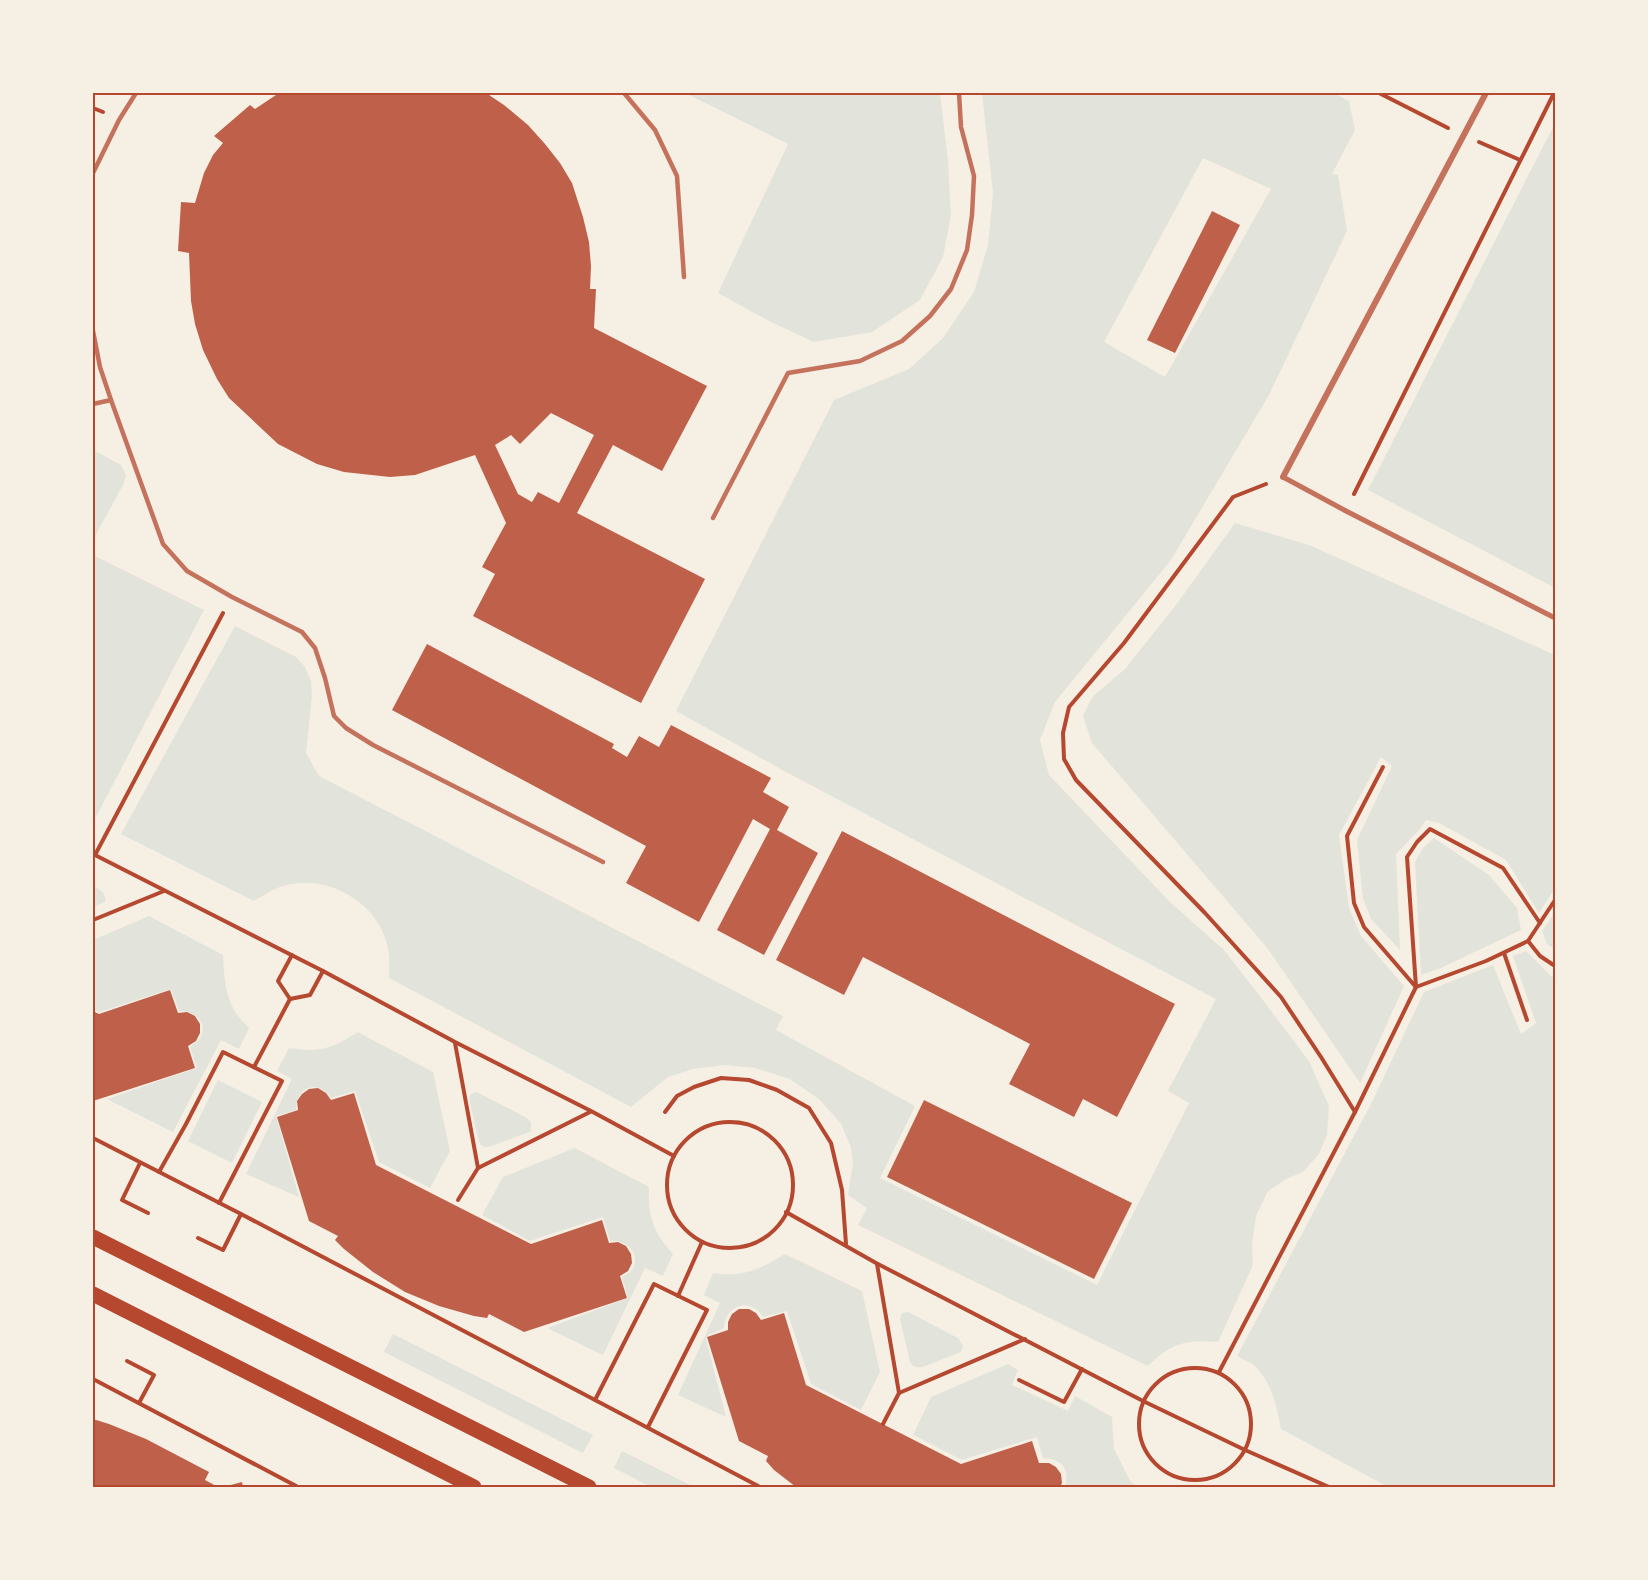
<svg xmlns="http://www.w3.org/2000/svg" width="1648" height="1580" viewBox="0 0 1648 1580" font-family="Overpass,sans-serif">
  <rect width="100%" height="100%" fill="#f6efe4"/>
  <g fill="#e2e4dc" fill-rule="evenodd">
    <polygon points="685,93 940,93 948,161 951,215 943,257 920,300 872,332 814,342 771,322 718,293 788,144"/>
    <path d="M982,93H1333L1349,101L1355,130L1332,174L1338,175L1347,231L1269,395L1171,560L1055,702L1040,740L1049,775L1171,903L1224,950L1259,995L1309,1061L1329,1106L1327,1135L1319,1154L1303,1172L1286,1179L1268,1191L1256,1216L1252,1244L1253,1265L1218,1342C1186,1339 1171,1343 1148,1366L858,1225L867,1208L848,1195L853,1163L851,1148L841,1124L820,1100L790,1079L755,1068L725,1065L693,1069L668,1077L631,1107L389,978C389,970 390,962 389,955C384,906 330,872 283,886C273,889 263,896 254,901L121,834L235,626L296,657L305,667L311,681L312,696L306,753L319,776L783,1016L776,1030L915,1106L880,1178L1097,1285L1189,1103L1168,1091L1216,999L786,772L676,711L834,400L909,369L943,338L974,292L988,245L993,193ZM1203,158L1271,189L1165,377L1104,342Z"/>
    <polygon points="1555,123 1555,588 1368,490"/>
    <polygon points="93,450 121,465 126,475 124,483 93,540"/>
    <polygon points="1235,523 1309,545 1555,655 1555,888 1539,913 1506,860 1439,823 1426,820 1420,829 1396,854 1400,950 1371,919 1363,899 1357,840 1392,766 1381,757 1339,835 1349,908 1361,936 1404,986 1360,1083 1268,949 1092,743 1083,716 1093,696 1125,669 1176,605"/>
    <polygon points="93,555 204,610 96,817 93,816"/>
    <polygon points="1434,838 1489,875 1517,908 1521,930 1443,967 1421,975 1415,862 1423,848"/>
    <path d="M93,886C100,889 107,893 105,902L93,907Z"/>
    <polygon points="1555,912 1555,949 1547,944 1542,931"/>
    <path d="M149,916L223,955C224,975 225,996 236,1013C239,1018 245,1023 249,1028L239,1049L221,1040L173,1132L107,1099L197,1068L190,1047C191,1046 197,1042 198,1041C211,1025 195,1010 179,1011L171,989L99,1012L93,1009V940Z"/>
    <path d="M1526,951L1550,975L1555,978V1487H1388L1281,1429C1277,1407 1271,1378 1251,1363C1247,1361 1242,1359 1237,1356L1372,1102L1424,992L1493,965L1521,1034L1536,1023L1513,956Z"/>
    <path d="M358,1032L433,1072L450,1151L430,1188L379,1162L355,1091L331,1098C318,1078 296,1087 296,1110L276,1116L299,1197L246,1174L292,1079L277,1071L289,1048C320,1053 331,1049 358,1032Z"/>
    <polygon points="218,1080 262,1102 232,1163 188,1141"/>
    <path d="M477,1092L527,1118L531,1122V1130L530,1132L491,1146C486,1148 482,1147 479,1142L469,1099L471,1094Z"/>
    <path d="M575,1148L649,1187C648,1216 653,1232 673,1254L663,1276L645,1268L603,1355L547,1328L628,1298L622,1277C623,1276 629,1273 630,1272C644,1257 627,1238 610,1241L603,1217L530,1241L482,1215L503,1177Z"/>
    <path d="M785,1254L862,1291L880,1372L861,1410L811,1384L787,1311L763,1317C751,1297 725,1305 724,1328L707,1336L706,1339L726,1417L678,1395L720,1303L704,1295L713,1273C743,1278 760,1269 785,1254Z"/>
    <path d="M908,1312L958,1338L963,1346L961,1352L923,1367C917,1368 913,1367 910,1362L900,1319L902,1313Z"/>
    <polygon points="393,1334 593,1435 583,1453 384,1352"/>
    <path d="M1008,1364L1018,1370L1012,1385L1068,1411L1075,1396L1112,1417L1114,1449L1130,1481L1137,1487H1065C1070,1468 1062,1459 1043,1458L1037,1437L962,1460L913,1435L931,1397Z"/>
    <polygon points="622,1451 694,1487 651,1487 614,1468"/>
  </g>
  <g fill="#bf614a" fill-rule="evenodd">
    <path d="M279,93H486L504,105L528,125L545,144L560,163L572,183L583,217L589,242L591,266L590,289H596L594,328L707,386L662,471L613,445L577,513L705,579L641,703L473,616L495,574L482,567L506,523L475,455L415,475L390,477L344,472L317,464L278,444L229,398L217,379L203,350L195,324L191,301L189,253L178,251L181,202L195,203L204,173L213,155L223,143L214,136L250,105L255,109ZM551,413L594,435L559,503L538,492L532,502L518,494L495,445L511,435L520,444Z"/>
    <polygon points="1212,211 1240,225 1175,353 1147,340"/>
    <polygon points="427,644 614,744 612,748 627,757 639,736 659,747 671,725 771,778 763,792 789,807 777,830 818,853 764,955 717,930 770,829 753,819 699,922 626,883 646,846 392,710"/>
    <polygon points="842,831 1175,1004 1117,1117 1083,1099 1074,1117 1009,1084 1030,1044 863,957 844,995 776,960"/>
    <polygon points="170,990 178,1013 187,1012 195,1016 200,1024 200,1033 196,1041 188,1046 195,1068 93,1101 93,1011 99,1014"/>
    <polygon points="318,1088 326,1093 331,1100 354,1093 376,1165 531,1244 602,1220 609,1243 618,1242 626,1246 631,1254 632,1263 628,1271 620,1276 627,1298 524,1332 489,1314 487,1318 474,1316 439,1306 405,1292 373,1272 344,1249 335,1240 338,1236 309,1221 277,1117 298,1110 297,1101 302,1094 309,1089"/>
    <polygon points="924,1100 1132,1203 1094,1279 887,1177"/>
    <polygon points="739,1309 749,1309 756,1313 761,1320 784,1313 806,1385 961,1464 1032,1441 1039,1463 1049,1463 1056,1467 1061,1474 1062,1483 1060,1487 796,1487 774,1470 766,1461 768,1456 739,1441 707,1337 728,1330 728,1322 732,1314"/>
    <polygon points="93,1419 109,1424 146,1439 209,1472 205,1480 218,1487 93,1487"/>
    <polygon points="242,1482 243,1487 227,1487 227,1486"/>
  </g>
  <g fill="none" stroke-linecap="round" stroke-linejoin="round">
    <g stroke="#b5482f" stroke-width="4">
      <polyline points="1379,93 1448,128"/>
      <polyline points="93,108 103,112"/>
      <polyline points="1479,142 1520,160"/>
      <polyline points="1266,484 1233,497 1124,643 1069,707 1063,733 1064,759 1076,780 1205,913 1281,997 1321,1057 1355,1112"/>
      <polyline points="1354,494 1554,93"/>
      <polyline points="1383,767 1347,836 1354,903 1364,927 1415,986"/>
      <polyline points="93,854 323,971 455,1042 591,1111 674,1156"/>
      <polyline points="95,855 223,613"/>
      <polyline points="93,920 164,891"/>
      <polyline points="1528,941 1555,900"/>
      <polyline points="1504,953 1527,1020"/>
      <polyline points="1416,987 1407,857 1417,842 1430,829 1503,868 1540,923"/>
      <polyline points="290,999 278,981 292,955"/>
      <polyline points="290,999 310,995 323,971"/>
      <polyline points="455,1043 478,1168 590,1112"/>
      <polyline points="254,1067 290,999"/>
      <polyline points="665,1112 677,1096 694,1087 721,1078 749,1080 777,1090 809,1108 831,1143 842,1190 846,1244"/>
      <circle cx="730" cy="1185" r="63"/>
      <polyline points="93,1138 241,1214 595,1400"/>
      <polyline points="140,1163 122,1200 148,1213"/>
      <polyline points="159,1172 186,1124 223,1052 282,1081 219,1203"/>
      <polyline points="458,1200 478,1168"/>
      <polyline points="786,1212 876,1263 1143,1401 1245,1450 1329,1487"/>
      <polyline points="198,1238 223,1250 241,1214"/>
      <polyline points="877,1264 899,1393"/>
      <polyline points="678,1296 702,1242"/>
      <polyline points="127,1361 154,1375 139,1403"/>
      <circle cx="1195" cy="1424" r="56"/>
      <polyline points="1219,1372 1355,1112 1416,987 1486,961 1528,941 1540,956 1555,966"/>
      <polyline points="93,1379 298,1487"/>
      <polyline points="1019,1380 1064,1402 1082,1369"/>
      <polyline points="883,1424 899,1393 1025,1339"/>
      <polyline points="648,1427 707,1310 654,1284 595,1400 760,1487"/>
    </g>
    <g stroke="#c5725c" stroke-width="4.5">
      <polyline points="624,93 655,130 677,176 684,277"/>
      <polyline points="93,173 119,120 136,93"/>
      <polyline points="93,331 100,367 111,400 93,404"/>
      <polyline points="111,400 163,544 187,571 232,597 302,632 315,648 325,678 334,716 346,728 373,745 603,862"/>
      <polyline points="713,518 788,373 860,361 902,341 930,316 951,289 967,250 972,215 974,176 961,127 959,93"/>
    </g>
    <polyline stroke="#c5725c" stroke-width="5" points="1283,477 1346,511 1555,618"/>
    <polyline stroke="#c5725c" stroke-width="6" points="1283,477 1486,93"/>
    <g stroke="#b5482f" stroke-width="15">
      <polyline points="93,1237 589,1487"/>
      <polyline points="93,1294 474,1487"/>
    </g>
  </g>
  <rect width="1648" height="1580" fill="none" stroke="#f6efe4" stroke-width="189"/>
  <rect x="94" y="94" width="1460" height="1392" fill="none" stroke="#b5482f" stroke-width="2"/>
</svg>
